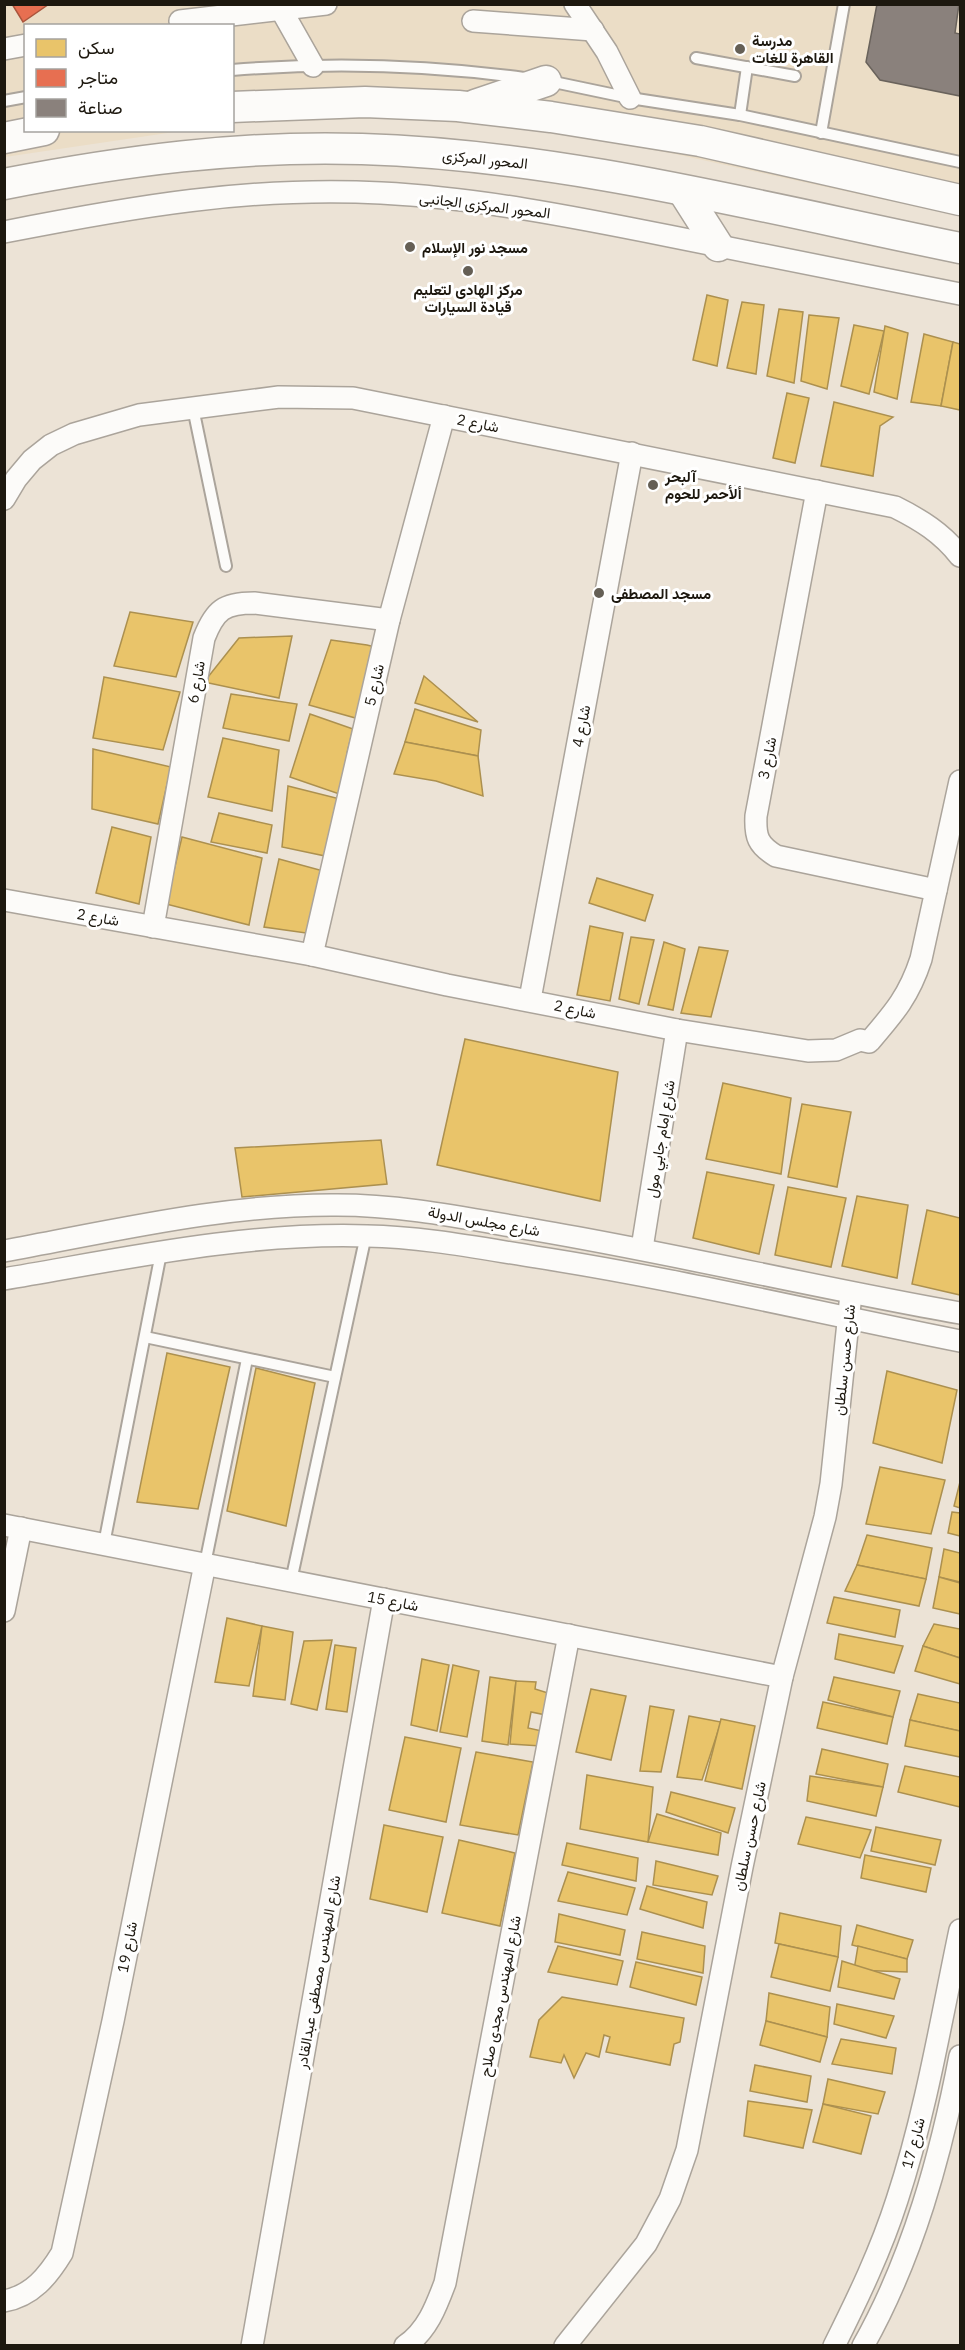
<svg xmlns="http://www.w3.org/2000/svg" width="965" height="2350" viewBox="0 0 965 2350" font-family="'IBM Plex Sans',Vazirmatn,sans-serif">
  <rect width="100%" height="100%" fill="#ece3d6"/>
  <polygon fill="#ebddc6" points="5,5 960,5 960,214 881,199 675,154 526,127 382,118 233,123 232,26 26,26 26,130 181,131 5,157"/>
  <g fill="#e9c46a" stroke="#ac904f" stroke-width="1.5">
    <polygon points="707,295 728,300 717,366 693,360"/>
    <polygon points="742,302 764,305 756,374 727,368"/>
    <polygon points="779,309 803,312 794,383 767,376"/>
    <polygon points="809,315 839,318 827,389 801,381"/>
    <polygon points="854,325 884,331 869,394 841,386"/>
    <polygon points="885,326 908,333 897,399 874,392"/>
    <polygon points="924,334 953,342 941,406 911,402"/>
    <polygon points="953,342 960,344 960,410 941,406"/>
    <polygon points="787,393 809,398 795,463 773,458"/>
    <polygon points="834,402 893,417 880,426 873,476 821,466"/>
    <polygon points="130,612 193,622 176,677 114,666"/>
    <polygon points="292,636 279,698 204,682 239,638"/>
    <polygon points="331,640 367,645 383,649 359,719 309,705"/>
    <polygon points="424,676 478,722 415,703"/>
    <polygon points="104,677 180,692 163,750 93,738"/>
    <polygon points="231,694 297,704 289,741 223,728"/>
    <polygon points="415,709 481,730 478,756 405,742"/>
    <polygon points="310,714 353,729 347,753 348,797 290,777"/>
    <polygon points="223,738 279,750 272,811 208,797"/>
    <polygon points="405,742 478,756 483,796 436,781 394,774"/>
    <polygon points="93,749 171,767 158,824 92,809"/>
    <polygon points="288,786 344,800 330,857 282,847"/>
    <polygon points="219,813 272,825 267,853 211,842"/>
    <polygon points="112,827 151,837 139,904 96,893"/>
    <polygon points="182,837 262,858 249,925 166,904"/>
    <polygon points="279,859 327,872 313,934 264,927"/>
    <polygon points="597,878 653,895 645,921 589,903"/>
    <polygon points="590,926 623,933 610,1001 577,995"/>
    <polygon points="631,937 654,940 639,1004 619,999"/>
    <polygon points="664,942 685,949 673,1010 648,1005"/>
    <polygon points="699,947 728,951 711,1017 681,1013"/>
    <polygon points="465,1039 618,1072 600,1201 437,1165"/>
    <polygon points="723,1083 791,1098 781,1174 706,1159"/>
    <polygon points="802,1104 851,1112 837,1187 788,1177"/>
    <polygon points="381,1140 387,1184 242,1197 235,1148"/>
    <polygon points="707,1172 774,1185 759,1254 693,1238"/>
    <polygon points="788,1187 846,1198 831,1267 775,1255"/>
    <polygon points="857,1196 908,1205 897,1278 842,1266"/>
    <polygon points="927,1210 960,1218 960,1295 912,1284"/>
    <polygon points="167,1353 230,1367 198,1509 137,1502"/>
    <polygon points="256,1368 315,1383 286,1526 227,1511"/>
    <polygon points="887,1371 957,1390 942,1463 873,1443"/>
    <polygon points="880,1467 945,1480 931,1534 866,1524"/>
    <polygon points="960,1482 960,1508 954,1506"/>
    <polygon points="952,1512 960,1513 960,1536 948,1533"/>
    <polygon points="867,1535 932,1548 926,1579 857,1565"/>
    <polygon points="944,1549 960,1553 960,1582 939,1577"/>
    <polygon points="857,1565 926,1579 919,1606 845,1591"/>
    <polygon points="939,1577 960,1583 960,1614 933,1608"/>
    <polygon points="834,1597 900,1610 895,1637 827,1623"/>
    <polygon points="227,1618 262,1626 249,1686 215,1682"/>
    <polygon points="934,1624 960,1629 960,1658 923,1646"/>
    <polygon points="262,1626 293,1632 285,1700 253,1696"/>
    <polygon points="839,1634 903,1646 894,1673 835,1659"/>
    <polygon points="332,1640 317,1710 291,1704 304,1641"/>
    <polygon points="335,1645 356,1648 347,1712 326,1709"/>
    <polygon points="923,1646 960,1658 960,1684 915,1671"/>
    <polygon points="422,1659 449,1665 437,1731 411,1725"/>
    <polygon points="453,1665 479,1671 467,1737 440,1732"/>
    <polygon points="490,1677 516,1681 508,1745 482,1741"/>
    <polygon points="834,1677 900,1691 893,1717 828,1700"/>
    <polygon points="516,1681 536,1682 535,1689 548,1693 546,1715 531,1712 528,1728 542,1731 541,1746 510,1744"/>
    <polygon points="591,1689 626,1696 611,1760 576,1752"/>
    <polygon points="918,1694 960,1703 960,1731 910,1720"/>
    <polygon points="823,1702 893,1717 887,1744 817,1728"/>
    <polygon points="650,1706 674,1710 661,1772 640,1771"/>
    <polygon points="689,1716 721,1722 702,1780 677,1777"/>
    <polygon points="721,1719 755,1726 742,1789 705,1781"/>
    <polygon points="910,1720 960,1731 960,1757 905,1746"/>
    <polygon points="405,1737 461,1748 446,1822 389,1810"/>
    <polygon points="822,1749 888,1764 883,1787 816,1774"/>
    <polygon points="476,1752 533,1762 518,1835 460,1825"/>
    <polygon points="905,1766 960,1777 960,1807 898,1792"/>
    <polygon points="587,1775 653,1787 648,1842 580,1829"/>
    <polygon points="810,1776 883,1787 876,1816 807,1801"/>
    <polygon points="671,1792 735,1808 728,1833 666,1812"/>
    <polygon points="657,1814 721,1833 718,1855 648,1842"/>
    <polygon points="806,1817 871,1830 860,1858 798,1844"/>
    <polygon points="384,1825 443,1837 427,1912 370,1899"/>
    <polygon points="876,1827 941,1840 935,1865 871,1851"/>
    <polygon points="459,1840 515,1853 500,1926 442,1913"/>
    <polygon points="567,1843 638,1858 636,1881 562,1865"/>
    <polygon points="865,1855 931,1868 926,1892 861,1878"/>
    <polygon points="656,1861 718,1876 712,1895 653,1885"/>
    <polygon points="568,1872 635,1888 627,1915 558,1901"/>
    <polygon points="647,1886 707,1902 703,1928 640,1909"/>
    <polygon points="780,1913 841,1926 838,1957 775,1943"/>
    <polygon points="559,1914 625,1930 620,1955 555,1942"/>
    <polygon points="857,1925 913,1940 907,1959 852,1945"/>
    <polygon points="642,1932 705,1946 703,1973 637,1959"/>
    <polygon points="779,1944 838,1957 830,1991 771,1977"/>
    <polygon points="558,1946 623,1961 617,1985 548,1972"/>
    <polygon points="858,1946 907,1959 907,1972 854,1970"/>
    <polygon points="842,1961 900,1979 894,1999 838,1987"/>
    <polygon points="636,1962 702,1977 696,2005 630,1987"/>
    <polygon points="769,1993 830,2007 827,2037 766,2021"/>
    <polygon points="562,1997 684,2018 680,2042 674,2044 670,2065 606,2052 610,2037 604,2035 599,2057 586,2053 574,2078 564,2055 561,2063 530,2057 539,2020"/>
    <polygon points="837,2004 894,2016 886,2038 834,2024"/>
    <polygon points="766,2021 827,2037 820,2062 760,2045"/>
    <polygon points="841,2039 896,2048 892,2074 832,2064"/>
    <polygon points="755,2065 811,2076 807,2102 750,2091"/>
    <polygon points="828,2079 885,2092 878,2114 823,2104"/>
    <polygon points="748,2101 812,2110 803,2148 744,2136"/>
    <polygon points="823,2104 871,2116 861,2154 813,2142"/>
  </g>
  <polygon fill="#e76f51" stroke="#aa553d" stroke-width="1.5" points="12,4 49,4 23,22"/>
  <polygon fill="#8a817c" stroke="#69625b" stroke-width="1.5" points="877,4 959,4 955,33 960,34 960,96 880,80 866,62"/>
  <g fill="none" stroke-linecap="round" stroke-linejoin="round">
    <defs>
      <g id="service">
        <polyline points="696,58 795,76"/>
        <path d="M232,70C329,62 429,65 524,78"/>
        <polyline points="549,81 630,98 740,115 960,162"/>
        <polyline points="4,101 26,97"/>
        <polyline points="740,115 747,67"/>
        <polyline points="821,133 844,4"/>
        <polyline points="193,408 226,566"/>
        <polyline points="145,1337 335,1377"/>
        <polyline points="104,1544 161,1253"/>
        <polyline points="205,1564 247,1359"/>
        <polyline points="291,1581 366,1235"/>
      </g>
      <g id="minor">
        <polyline points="278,4 313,66"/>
        <polyline points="575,4 607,52 630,98"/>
        <polyline points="180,21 326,4"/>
        <polyline points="473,21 593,30"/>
        <polyline points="4,49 26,45"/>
        <path d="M4,232C131,207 251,186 381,193C478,198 574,217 669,236C766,255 863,274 960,294"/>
        <path d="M817,491L756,816C755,837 758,845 776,856L936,890"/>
        <path d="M4,499L16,479L32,460L51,445L74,434L139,415L279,397L353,398L895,507C921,520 942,533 960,556"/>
        <path d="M4,900L312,955L447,985L677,1030L808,1051L836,1050L860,1040L869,1042C894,1013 909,996 921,959L960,781"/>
        <path d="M153,927L204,638C215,610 224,603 254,603L389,620"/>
        <polyline points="312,955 389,620 444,416"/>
        <polyline points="530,999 632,453"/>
        <polyline points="642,1248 677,1030"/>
        <path d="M4,1251C114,1231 225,1204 337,1205C404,1205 469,1219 535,1230C677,1254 818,1288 960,1313"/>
        <path d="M4,1279C123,1259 245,1232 367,1236C423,1237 479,1248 536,1257C678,1279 819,1313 960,1341"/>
        <polyline points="4,1525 782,1677"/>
        <polyline points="4,1611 21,1528"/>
        <path d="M4,2301C32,2296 48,2276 62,2253L113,2021L205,1564"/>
        <polyline points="252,2346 384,1599"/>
        <path d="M405,2346C427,2331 436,2307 445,2283L569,1635"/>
        <polyline points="565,2346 646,2244 670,2199 687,2150 742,1867 782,1677 825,1517 831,1484 851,1294"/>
        <path d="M834,2346C858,2298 881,2250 897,2200C926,2112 941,2020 960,1930"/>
        <path d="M863,2346C913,2257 941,2155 960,2056"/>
      </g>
      <g id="secondary">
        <polyline points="475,105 546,81"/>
        <polyline points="232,107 365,102 458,106 551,117 700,141 960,200"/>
        <polyline points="4,138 44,130"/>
        <path d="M4,184C122,161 242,145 362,149C562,155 764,208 960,248"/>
        <polyline points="683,191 718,246"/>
      </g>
    </defs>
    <use href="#service" stroke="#aba49b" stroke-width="14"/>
    <use href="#minor" stroke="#aba49b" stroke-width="24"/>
    <use href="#secondary" stroke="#aba49b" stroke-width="33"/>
    <use href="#service" stroke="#fcfbf9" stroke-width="10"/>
    <use href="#minor" stroke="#fcfbf9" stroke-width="21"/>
    <use href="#secondary" stroke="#fcfbf9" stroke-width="30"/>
  </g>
  <g fill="#655f55" stroke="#fff" stroke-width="2">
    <circle cx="740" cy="49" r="6"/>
    <circle cx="410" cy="247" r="6"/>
    <circle cx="468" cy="271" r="6"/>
    <circle cx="653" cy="485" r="6"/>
    <circle cx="599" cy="593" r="6"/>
  </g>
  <g text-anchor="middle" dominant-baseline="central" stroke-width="6" stroke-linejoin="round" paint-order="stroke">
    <g font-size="15" font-weight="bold" fill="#1d180f" stroke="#fff" text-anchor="start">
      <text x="752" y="40">مدرسة<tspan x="752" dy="17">القاهرة للغات</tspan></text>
      <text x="422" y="247">مسجد نور الإسلام</text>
      <text x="468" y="289" text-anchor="middle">مركز الهادى لتعليم<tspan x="468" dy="17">قيادة السيارات</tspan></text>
      <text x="665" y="476">آلبحر<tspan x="665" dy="17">ألأحمر للحوم</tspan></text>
      <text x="611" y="593">مسجد المصطفى</text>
    </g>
    <g font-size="15" fill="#1d180f" stroke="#fff">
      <text transform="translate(485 159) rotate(6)">المحور المركزى</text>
      <text transform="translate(485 205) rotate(7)">المحور المركزى الجانبى</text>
      <text transform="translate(478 423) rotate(11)">شارع 2</text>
      <text transform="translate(196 682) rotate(-80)">شارع 6</text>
      <text transform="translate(374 685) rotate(-77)">شارع 5</text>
      <text transform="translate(581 726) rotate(-79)">شارع 4</text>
      <text transform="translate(767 758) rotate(-79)">شارع 3</text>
      <text transform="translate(98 917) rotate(10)">شارع 2</text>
      <text transform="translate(575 1009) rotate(12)">شارع 2</text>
      <text transform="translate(660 1139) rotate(-81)">شارع إمام جابي مول</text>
      <text transform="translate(484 1221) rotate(10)">شارع مجلس الدولة</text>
      <text transform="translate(844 1360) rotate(-84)">شارع حسن سلطان</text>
      <text transform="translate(393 1601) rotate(11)">شارع 15</text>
      <text transform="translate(749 1836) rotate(-78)">شارع حسن سلطان</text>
      <text transform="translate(127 1947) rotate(-79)">شارع 19</text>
      <text transform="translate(318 1972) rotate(-80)">شارع المهندس مصطفى عبدالقادر</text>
      <text transform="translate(500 1996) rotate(-79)">شارع المهندس مجدى صلاح</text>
      <text transform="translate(913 2143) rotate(-75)">شارع 17</text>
    </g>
  </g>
  <rect width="965" height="2350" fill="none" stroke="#1d180f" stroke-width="12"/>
  <rect x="24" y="24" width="210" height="108" fill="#ffffff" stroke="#a5a39f" stroke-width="1.5"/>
  <rect x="36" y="39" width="30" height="18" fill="#e9c46a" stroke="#a5a39f" stroke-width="1.5"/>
  <text x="78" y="54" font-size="18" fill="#1d180f">سكن</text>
  <rect x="36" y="69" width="30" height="18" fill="#e76f51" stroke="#a5a39f" stroke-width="1.5"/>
  <text x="78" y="84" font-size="18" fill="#1d180f">متاجر</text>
  <rect x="36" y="99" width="30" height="18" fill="#8a817c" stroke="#a5a39f" stroke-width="1.5"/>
  <text x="78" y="114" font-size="18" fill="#1d180f">صناعة</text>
</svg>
